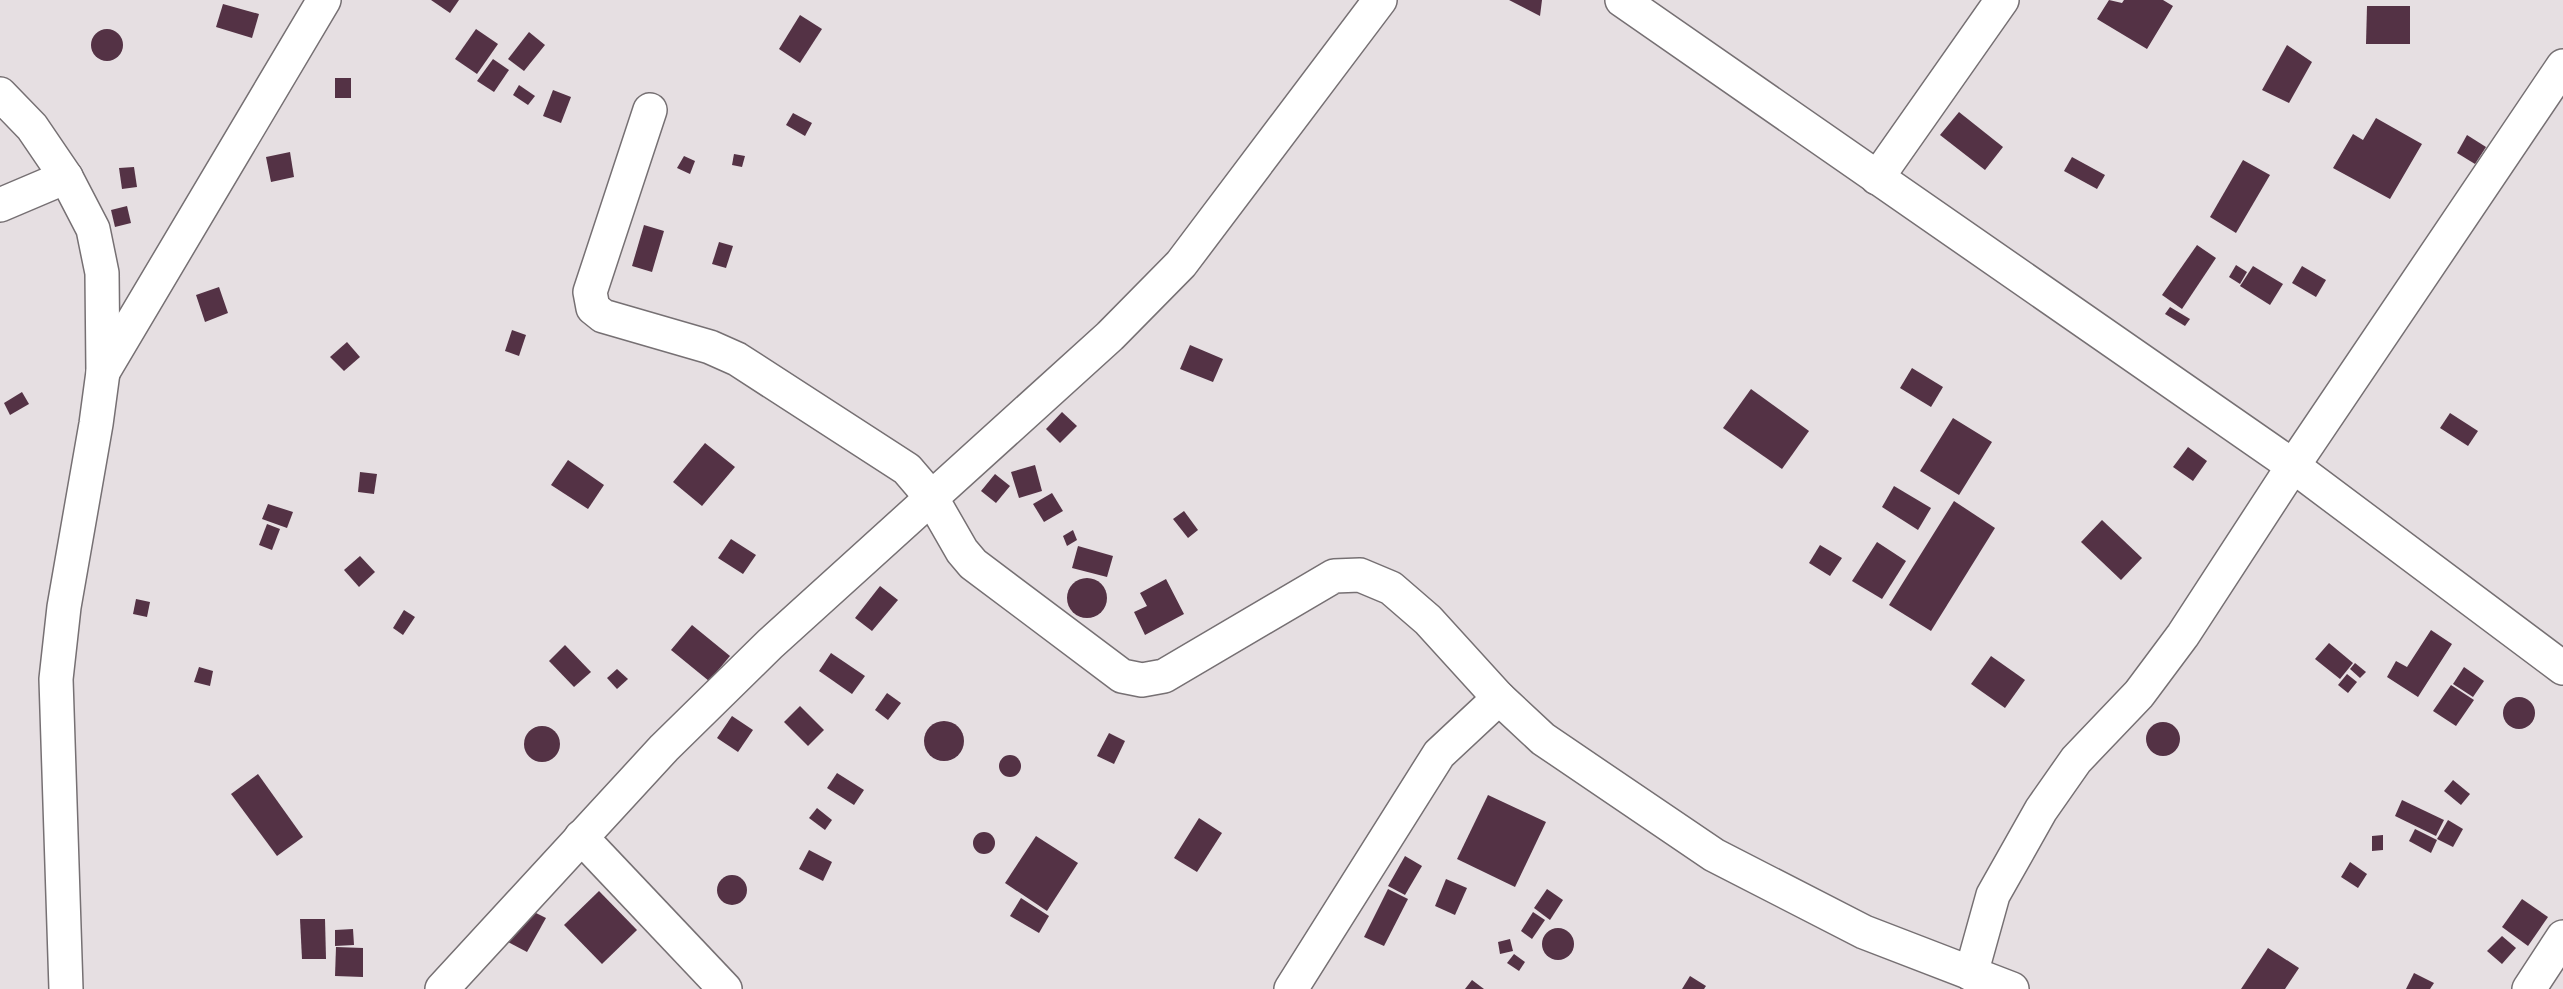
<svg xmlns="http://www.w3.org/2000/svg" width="2563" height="989" viewBox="0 0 2563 989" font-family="'Alegreya Sans',sans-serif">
  <rect width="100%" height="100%" fill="#e6dfe2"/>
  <g fill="#543245">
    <polygon points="431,0 459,0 450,13"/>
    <polygon points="1509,0 1542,0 1540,16"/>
    <polygon points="2109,0 2122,3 2124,0 2163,0 2173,6 2147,49 2097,19"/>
    <polygon points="223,4 259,14 252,38 216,27"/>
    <polygon points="2367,6 2410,6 2410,44 2366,44"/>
    <polygon points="800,15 822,29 800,63 779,49"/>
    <circle cx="107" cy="45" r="16"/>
    <polygon points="476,29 498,44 477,74 455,59"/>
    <polygon points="529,32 545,45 524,71 508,59"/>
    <polygon points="2287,45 2312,62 2289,103 2262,90"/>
    <polygon points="493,59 509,70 494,92 477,81"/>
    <rect x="335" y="78" width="16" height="20"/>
    <polygon points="519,85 535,96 528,105 513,95"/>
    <polygon points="553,90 571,97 561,123 543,116"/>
    <polygon points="1959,112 2003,147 1985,170 1940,135"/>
    <polygon points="793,113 812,123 805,136 786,125"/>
    <polygon points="2376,118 2422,144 2390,199 2333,168 2353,134 2363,140"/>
    <polygon points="2467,135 2486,147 2475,164 2457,153"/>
    <polygon points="290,152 294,177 271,182 266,157"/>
    <polygon points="734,154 745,156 742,167 732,165"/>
    <polygon points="684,156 695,161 690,174 677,168"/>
    <polygon points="2072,157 2105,175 2097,189 2064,171"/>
    <polygon points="2243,160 2270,175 2236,233 2210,217"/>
    <polygon points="134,167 137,187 122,189 119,168"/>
    <polygon points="127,206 131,223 115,227 111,210"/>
    <polygon points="644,225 664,231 652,272 632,266"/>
    <polygon points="719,242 733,246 726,268 712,264"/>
    <polygon points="2197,245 2216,258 2182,309 2162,295"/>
    <polygon points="2236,265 2247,272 2240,284 2229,277"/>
    <polygon points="2253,266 2283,284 2270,305 2240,286"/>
    <polygon points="2302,266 2326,280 2316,297 2292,283"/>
    <polygon points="219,287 228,313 205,322 196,295"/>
    <polygon points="2170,307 2190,319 2185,326 2165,314"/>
    <polygon points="512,330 526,335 519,356 505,351"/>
    <polygon points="347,342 360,357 344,371 330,357"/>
    <polygon points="1190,345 1223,359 1213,382 1180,369"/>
    <polygon points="1912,368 1943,387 1931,407 1900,388"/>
    <polygon points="1751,389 1809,431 1782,469 1723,428"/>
    <polygon points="22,392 29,404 10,415 4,403"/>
    <polygon points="1062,412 1077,426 1060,443 1046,429"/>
    <polygon points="2450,413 2478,431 2468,446 2440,428"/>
    <polygon points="1953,418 1992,442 1959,495 1920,471"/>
    <polygon points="705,443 735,467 702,506 673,482"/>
    <polygon points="2188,447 2207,461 2193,481 2173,467"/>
    <polygon points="568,460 604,485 588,509 551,485"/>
    <polygon points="1035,465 1042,491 1019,498 1011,472"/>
    <polygon points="360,472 377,474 374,494 358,492"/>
    <polygon points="995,474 1010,486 996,503 981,491"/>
    <polygon points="1894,486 1931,508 1918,530 1882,507"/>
    <polygon points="1052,493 1063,511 1044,522 1033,504"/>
    <polygon points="1954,501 1995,528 1931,631 1889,605"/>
    <polygon points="268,504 293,512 287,528 262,519"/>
    <polygon points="1184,511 1198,530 1188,538 1173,519"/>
    <polygon points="2102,520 2142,558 2121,580 2081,542"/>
    <polygon points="267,524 280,529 272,550 259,545"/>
    <polygon points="1073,530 1077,540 1067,546 1063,536"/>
    <polygon points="731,539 756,555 743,574 718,558"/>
    <polygon points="1877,542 1906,561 1882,599 1852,581"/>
    <polygon points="1820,545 1842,558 1830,576 1809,563"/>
    <polygon points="1078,546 1113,556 1107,577 1072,568"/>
    <polygon points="360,556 375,572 359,587 344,570"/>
    <circle cx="1087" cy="598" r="20"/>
    <polygon points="1166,579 1184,614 1145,635 1134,612 1147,606 1140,593"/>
    <polygon points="880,586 898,600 872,631 855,618"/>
    <polygon points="136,599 150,602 147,617 133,614"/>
    <polygon points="404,610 415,617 403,635 393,628"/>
    <polygon points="692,625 730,656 709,681 671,650"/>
    <polygon points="2431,630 2452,644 2418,697 2387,677 2396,661 2407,667"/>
    <polygon points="2329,643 2353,663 2340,679 2315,659"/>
    <polygon points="565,645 591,672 574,687 549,661"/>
    <polygon points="831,653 865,676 852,694 819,671"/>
    <polygon points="1991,656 2025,680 2005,708 1971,684"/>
    <polygon points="2355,663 2366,672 2360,678 2350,669"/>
    <polygon points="199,667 213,671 210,686 194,682"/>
    <polygon points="2464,667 2484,681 2473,697 2453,684"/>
    <polygon points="617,669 628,679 617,689 607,678"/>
    <polygon points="2347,674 2357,682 2348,693 2338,685"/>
    <polygon points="2451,685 2474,700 2456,726 2433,711"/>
    <polygon points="887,693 901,703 888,720 875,710"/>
    <circle cx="2519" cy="713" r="16"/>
    <polygon points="800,706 824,730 808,746 784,722"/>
    <polygon points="732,716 753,730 738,752 717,738"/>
    <circle cx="944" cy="741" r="20"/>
    <circle cx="2163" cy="739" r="17"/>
    <circle cx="542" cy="744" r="18"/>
    <polygon points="1109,733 1125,741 1114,764 1097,756"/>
    <circle cx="1010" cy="766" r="11"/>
    <polygon points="837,773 864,790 854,805 827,788"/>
    <polygon points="258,774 303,837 277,856 231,794"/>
    <polygon points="2453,780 2470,794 2461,805 2444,791"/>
    <polygon points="1488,795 1546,822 1515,887 1457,859"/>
    <polygon points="2402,800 2444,820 2436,836 2395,816"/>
    <polygon points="817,808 832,820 825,830 809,818"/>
    <polygon points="1199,818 1222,833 1197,872 1174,858"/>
    <polygon points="2448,820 2463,829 2453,847 2437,839"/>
    <polygon points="2415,829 2437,840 2431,853 2409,841"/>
    <circle cx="984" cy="843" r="11"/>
    <polygon points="2383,835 2383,850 2372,851 2372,836"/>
    <polygon points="1036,836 1078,863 1047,911 1005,883"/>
    <polygon points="809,850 832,862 823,881 799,869"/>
    <polygon points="1405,856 1422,866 1405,895 1388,886"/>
    <polygon points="2350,862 2367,874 2358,888 2341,877"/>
    <circle cx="732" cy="890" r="15"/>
    <polygon points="1446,879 1467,888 1455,915 1435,906"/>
    <polygon points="1388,889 1408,899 1384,946 1364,937"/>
    <polygon points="1547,889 1563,900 1550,920 1534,908"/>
    <polygon points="599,891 637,930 602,964 564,925"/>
    <polygon points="1021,898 1049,916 1039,933 1010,916"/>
    <polygon points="2522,899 2548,917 2528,946 2502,927"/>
    <polygon points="526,908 546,918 527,952 508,942"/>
    <polygon points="1533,912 1545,920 1532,939 1521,931"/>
    <polygon points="300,919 325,919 326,959 302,959"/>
    <circle cx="1558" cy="944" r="16"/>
    <polygon points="353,929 354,945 335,946 335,930"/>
    <polygon points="2502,936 2516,948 2502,964 2487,951"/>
    <polygon points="1510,939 1513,951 1500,954 1498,942"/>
    <polygon points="336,947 363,948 363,977 335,976"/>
    <polygon points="2268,948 2299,968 2285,989 2241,989"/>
    <polygon points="1514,954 1525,962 1519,971 1507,963"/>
    <polygon points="2414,973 2434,983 2430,989 2406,989"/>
    <polygon points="1690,976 1706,986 1704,989 1682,989"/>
    <polygon points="1472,980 1484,989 1465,989"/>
  </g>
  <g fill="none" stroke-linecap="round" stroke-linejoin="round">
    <defs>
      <g id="street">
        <polyline points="1622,0 2293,466 2563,668"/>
        <polyline points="0,94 32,127 66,177 93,229 102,273 103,372 96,424 64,607 56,679 66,989"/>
        <polyline points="650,110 590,292 593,308 603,316 710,347 737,359 907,469 931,497 962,551 973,564 1122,676 1142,680 1164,676 1334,576 1360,575 1391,588 1428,620 1499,698 1543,739 1714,855 1864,932 2012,989"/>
        <polyline points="1877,178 2002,0"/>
        <polyline points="0,205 66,177"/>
        <polyline points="103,372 324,0"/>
        <polyline points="581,837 725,989"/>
        <polyline points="1971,974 1993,895 2041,810 2076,760 2139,694 2183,635 2293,466 2563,66"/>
        <polyline points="442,989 664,748 770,644 1110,336 1181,264 1380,0"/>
        <polyline points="1291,989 1439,754 1499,698"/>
        <polyline points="2529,989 2563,937"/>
      </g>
    </defs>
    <use href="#street" stroke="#767073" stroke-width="36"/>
    <use href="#street" stroke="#fff" stroke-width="33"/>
  </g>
</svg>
